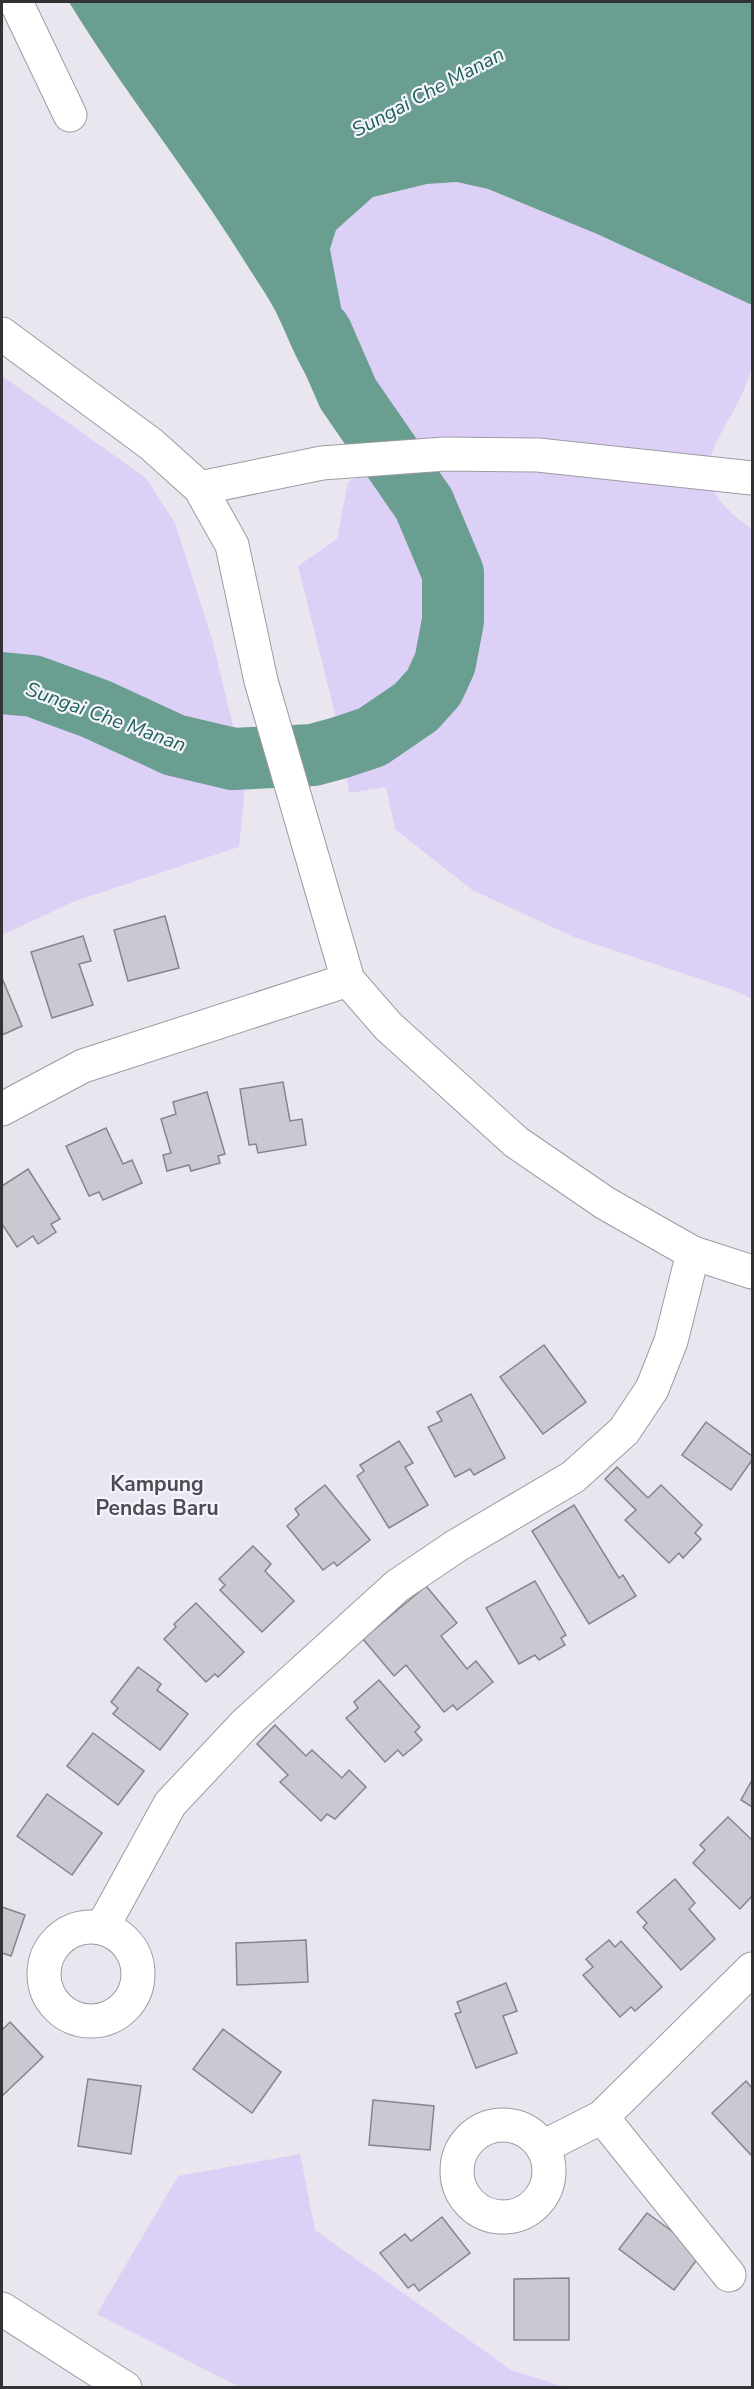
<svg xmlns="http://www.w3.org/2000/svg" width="754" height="2389" viewBox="0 0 754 2389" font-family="'Nunito Sans',sans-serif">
  <rect width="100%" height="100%" fill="#e9e6ef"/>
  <g fill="#ddd0f7">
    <path d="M457,182L488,189L597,234L752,305C752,324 754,347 752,365C736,437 663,468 752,529V999L736,991L574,937L472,890L395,829L386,787L349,793L343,746L298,566L337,539L348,482L364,474L370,390L348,345L330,249L336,230L373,197L427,184Z"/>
    <polygon points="2,376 146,478 175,523 212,639 246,779 239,847 75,901 2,935"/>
    <polygon points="300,2154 315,2230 511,2370 565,2387 239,2387 97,2314 178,2176"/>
  </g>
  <path fill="#699e91" d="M69,2H752V305L597,234L488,189L457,182L427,184L373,197L336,230L330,249L348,344L370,390L368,403C357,410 343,416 331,406C304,383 291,343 276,312C267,295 255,278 245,262C190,173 123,91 69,2Z"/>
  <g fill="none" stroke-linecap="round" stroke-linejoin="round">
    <polyline stroke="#699e91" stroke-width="62" points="2,683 33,686 96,709 174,745 233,759 313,755 339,748 372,737 416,707 434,687 445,663 453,621 453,573 424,504 348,394 321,332"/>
  </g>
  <g fill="#cac8d0" stroke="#87848c" stroke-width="1.5">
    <polygon points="165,916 179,968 128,981 114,930"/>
    <polygon points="83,936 91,961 79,964 93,1005 52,1018 31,952"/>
    <polygon points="2,978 22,1026 2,1035"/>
    <polygon points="283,1082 290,1121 302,1119 306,1145 258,1153 256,1144 249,1145 240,1089"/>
    <polygon points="207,1092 225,1154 218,1156 220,1163 191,1171 189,1165 167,1171 163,1155 171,1153 161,1119 176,1114 173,1102"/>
    <polygon points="106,1128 123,1164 132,1160 142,1183 103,1200 99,1192 89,1196 66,1146"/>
    <polygon points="28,1169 60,1219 51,1224 56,1232 38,1244 33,1236 17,1247 2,1224 2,1186"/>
    <polygon points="544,1345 586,1402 543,1434 500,1377"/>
    <polygon points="471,1394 505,1458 474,1475 470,1469 455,1477 428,1427 442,1421 437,1412"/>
    <polygon points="706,1422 752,1456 752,1460 731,1490 682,1455"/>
    <polygon points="399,1441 413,1463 405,1467 428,1505 389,1528 357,1476 364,1471 360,1465"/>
    <polygon points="617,1467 648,1498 661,1485 702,1525 695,1533 701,1539 683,1558 679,1553 669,1563 625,1520 636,1510 605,1479"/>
    <polygon points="325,1485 370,1540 337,1566 334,1562 323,1570 287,1526 299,1515 295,1509"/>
    <polygon points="574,1505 619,1578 623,1575 636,1596 589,1624 532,1531"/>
    <polygon points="253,1546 271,1564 265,1571 294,1601 262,1632 220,1590 225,1585 219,1579"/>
    <polygon points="535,1581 566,1635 561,1638 565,1645 539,1660 535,1655 519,1664 486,1608"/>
    <polygon points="426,1586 457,1623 441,1636 467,1669 476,1661 493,1682 457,1710 453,1705 444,1712 406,1665 394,1676 363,1639"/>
    <polygon points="196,1603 244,1652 218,1677 215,1674 206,1682 164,1639 176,1627 174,1624"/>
    <polygon points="138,1667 161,1684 157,1690 188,1714 160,1750 113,1714 118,1708 111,1702"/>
    <polygon points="379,1680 420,1727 415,1732 422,1740 403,1756 398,1750 385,1762 346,1718 358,1708 354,1702"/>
    <polygon points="275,1725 306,1756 312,1750 342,1778 349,1770 366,1787 335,1819 327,1814 321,1821 280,1782 288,1775 257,1744"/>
    <polygon points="93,1733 144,1771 118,1805 67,1766"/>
    <polygon points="752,1780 752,1807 741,1800"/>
    <polygon points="47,1794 102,1833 72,1875 17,1836"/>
    <polygon points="728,1817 752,1840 752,1896 740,1909 693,1863 705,1850 700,1845"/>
    <polygon points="675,1879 695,1903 689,1909 715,1939 681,1970 643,1927 647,1923 637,1912"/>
    <polygon points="2,1907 25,1915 11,1956 2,1953"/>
    <polygon points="306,1940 308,1982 237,1985 236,1943"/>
    <polygon points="609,1940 615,1947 621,1941 662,1987 635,2011 631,2007 620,2017 583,1975 593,1967 586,1959"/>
    <polygon points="506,1983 517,2011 503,2016 517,2053 476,2068 455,2014 461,2012 457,2002"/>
    <polygon points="10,2022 43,2057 2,2096 2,2030"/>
    <polygon points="223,2029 281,2072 252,2113 193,2069"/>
    <polygon points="88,2079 141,2086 131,2154 78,2146"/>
    <polygon points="746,2081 752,2088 752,2156 712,2113"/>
    <polygon points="373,2100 434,2106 430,2150 369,2145"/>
    <polygon points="647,2213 702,2253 674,2290 619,2249"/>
    <polygon points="442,2217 470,2253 419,2291 414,2284 408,2288 380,2253 405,2234 411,2241"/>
    <polygon points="569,2278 569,2340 514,2340 514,2279"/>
  </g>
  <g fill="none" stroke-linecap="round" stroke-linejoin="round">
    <defs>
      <g id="minor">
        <polyline points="16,2 70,115"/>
        <polyline points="2,334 151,444 200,488 232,545 261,681 348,980 388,1026 516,1142 605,1203 693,1253 752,1272"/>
        <polyline points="200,488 322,463 445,454 538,455 752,478"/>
        <polyline points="2,1109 83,1066 348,980"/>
        <circle cx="91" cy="1974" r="47"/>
        <polyline points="102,1928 170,1804 245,1724 397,1586 456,1546 573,1477 624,1431 652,1389 671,1341 693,1253"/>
        <polyline points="602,2117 729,2275"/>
        <circle cx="503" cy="2171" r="46"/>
        <polyline points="543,2147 602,2117 752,1969"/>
        <polyline points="2,2309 125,2388"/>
      </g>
    </defs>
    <use href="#minor" stroke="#9d9ba3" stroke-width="35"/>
    <use href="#minor" stroke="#fff" stroke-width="33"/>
  </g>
  <g text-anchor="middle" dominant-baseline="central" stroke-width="4.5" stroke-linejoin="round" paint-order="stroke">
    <g font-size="20" font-style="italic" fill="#1d6255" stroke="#f6f4fd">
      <text transform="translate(428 92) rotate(-28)">Sungai Che Manan</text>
      <text transform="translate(106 717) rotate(20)">Sungai Che Manan</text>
    </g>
    <g font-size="21" font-weight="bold" fill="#4e4b53" stroke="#f6f4fd">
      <text x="157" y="1484">Kampung<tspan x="157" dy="24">Pendas Baru</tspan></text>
    </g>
  </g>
  <rect width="754" height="2389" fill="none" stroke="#323134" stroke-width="6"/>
</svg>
